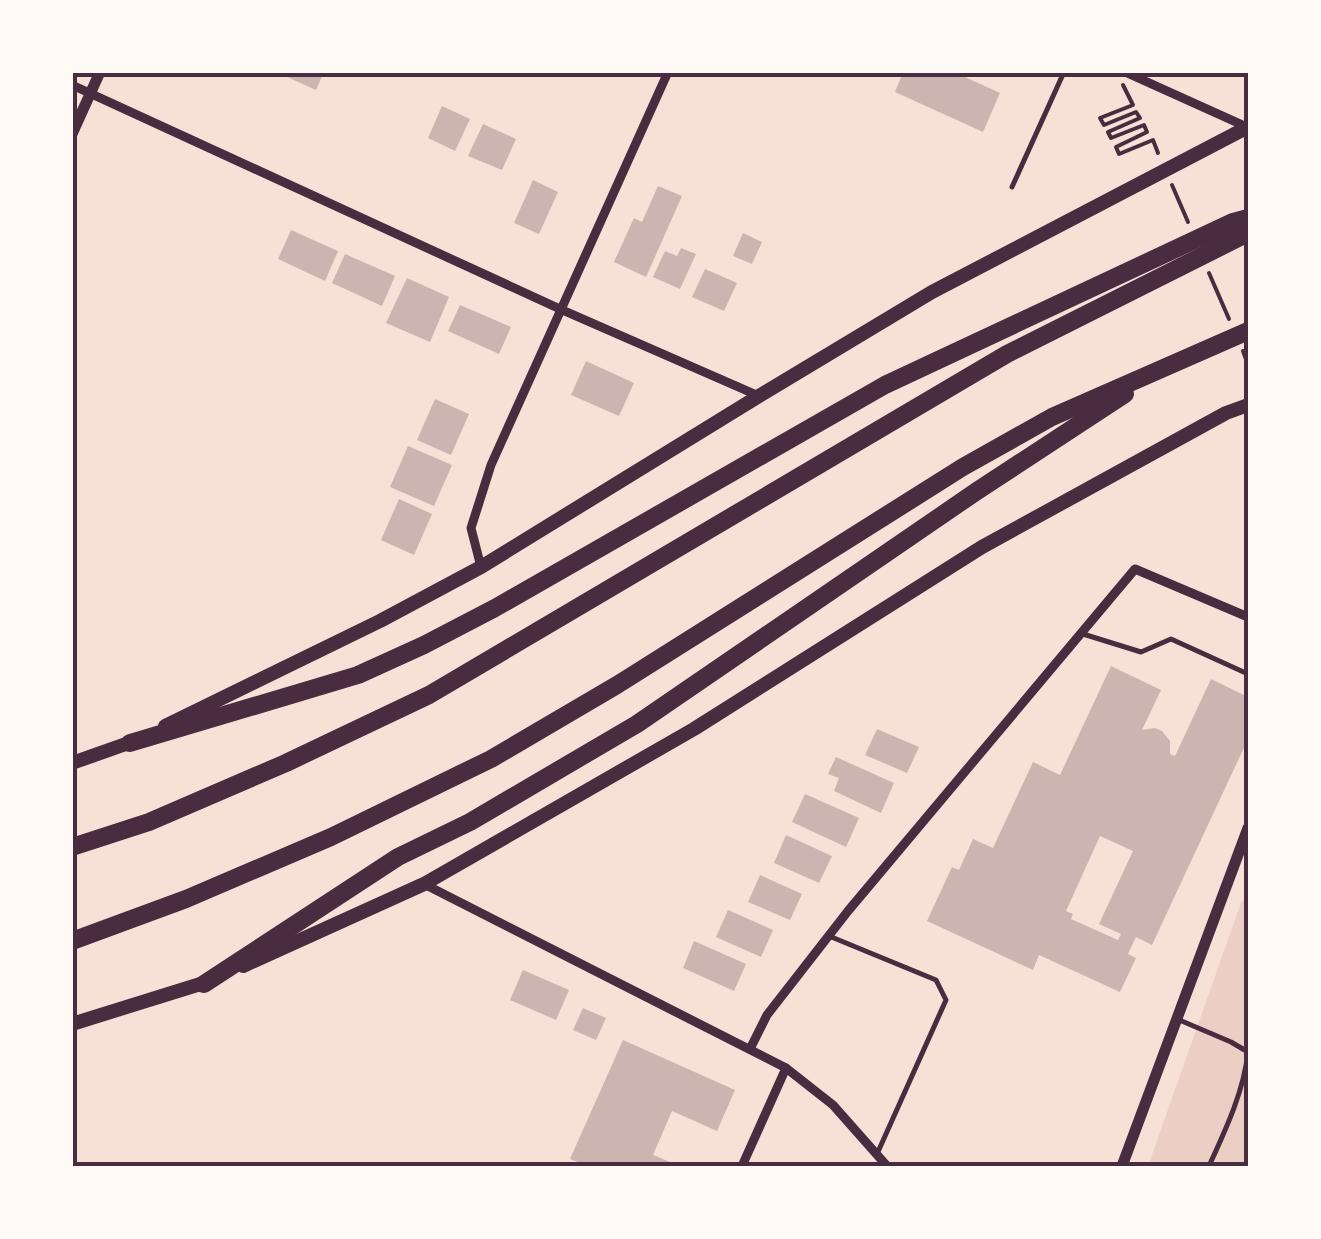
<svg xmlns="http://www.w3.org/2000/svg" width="1321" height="1239" viewBox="0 0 1321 1239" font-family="'Titillium Web',sans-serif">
  <rect width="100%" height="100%" fill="#f7e1d7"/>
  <polygon fill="#ebcfc5" points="1242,900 1248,903 1248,1166 1148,1166"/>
  <g fill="#ccb4b1" fill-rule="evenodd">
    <polygon points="276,72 324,72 316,90"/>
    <polygon points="903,72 954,72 1000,93 983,132 895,92"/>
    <polygon points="442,106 470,119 455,151 428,138"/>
    <polygon points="483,124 516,139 502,170 468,156"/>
    <polygon points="533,180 558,192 539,234 514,223"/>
    <polygon points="658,186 682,196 646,277 614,262 634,218 642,222"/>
    <polygon points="291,230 338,251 325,281 278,259"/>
    <polygon points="743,233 762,242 752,264 733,256"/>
    <polygon points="681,248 696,254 680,289 653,277 665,251 677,256"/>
    <polygon points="345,254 395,276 382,306 332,283"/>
    <polygon points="705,269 737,283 724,311 692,297"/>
    <polygon points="407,278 449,297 430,342 386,323"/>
    <polygon points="460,305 511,327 499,354 448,331"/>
    <polygon points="586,361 634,383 619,416 571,395"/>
    <polygon points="435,399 469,414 451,455 417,440"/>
    <polygon points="408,446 452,465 434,506 390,487"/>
    <polygon points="399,499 432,514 414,555 381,540"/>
    <path d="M1111,666L1161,690L1142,730L1155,728L1162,731L1170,741V754L1175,756L1211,679L1248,697V739L1152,945L1136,937L1128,954L1136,958L1120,992L1039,955L1033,970L927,921L952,867L959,870L973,839L993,848L1033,762L1060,775ZM1100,836L1133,851L1099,924L1121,934L1118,940L1071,919L1073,914L1066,911Z"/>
    <polygon points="877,729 919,747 907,773 865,755"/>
    <polygon points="836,757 894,783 881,813 834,791 839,778 828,774"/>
    <polygon points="805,794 859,818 846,847 792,822"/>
    <polygon points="786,835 832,856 819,883 774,863"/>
    <polygon points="760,875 802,894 790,920 748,902"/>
    <polygon points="728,910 773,930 761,957 716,937"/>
    <polygon points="694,941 746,964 734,991 683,968"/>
    <polygon points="523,970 569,990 556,1020 510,1000"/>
    <polygon points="583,1008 606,1018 596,1040 573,1030"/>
    <polygon points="623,1040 735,1090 717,1131 672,1111 653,1155 680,1166 588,1166 570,1159"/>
  </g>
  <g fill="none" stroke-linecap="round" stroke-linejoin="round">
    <g stroke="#4a2c40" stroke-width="4">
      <polyline points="1123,85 1133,105 1100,118 1104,125 1136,112 1140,118 1108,132 1111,138 1144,125 1147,132 1116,147 1119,154 1153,140 1158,153"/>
      <polyline points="1172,185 1188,222"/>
      <polyline points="1209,273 1229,319"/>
      <polyline points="1243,351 1248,365"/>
    </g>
    <g stroke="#4a2c40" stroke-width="5">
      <polyline points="1012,187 1064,72"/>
      <polyline points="1083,634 1141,652 1171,639 1248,674"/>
      <polyline points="829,936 936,980 946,1000 877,1154"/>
      <path d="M1177,1019L1231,1042L1248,1052C1244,1091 1225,1131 1209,1166"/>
    </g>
    <g stroke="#4a2c40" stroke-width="9">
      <polyline points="1125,72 1247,127"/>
      <polyline points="72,85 560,309 759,396"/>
      <polyline points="481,567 471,528 491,465 668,72"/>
      <polyline points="424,884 786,1068 833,1105 887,1166"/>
      <polyline points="750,1049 767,1015 848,911 1135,569 1248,617"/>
      <polyline points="742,1166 786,1068"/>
    </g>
    <g stroke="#4a2c40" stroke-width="11">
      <polyline points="72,134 100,72"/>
      <polyline points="1122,1166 1248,828"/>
    </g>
    <g stroke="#4a2c40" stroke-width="14">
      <polyline points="165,726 380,621 481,567 759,396 932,292 1248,127"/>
      <polyline points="72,763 137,740"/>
      <polyline points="243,966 424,884 694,729 982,547 1226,413 1248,405"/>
      <polyline points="72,1024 210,981"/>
    </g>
    <g stroke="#4a2c40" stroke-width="18">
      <polyline points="130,743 358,675 424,645 495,608 885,385 1233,222 1248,218"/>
      <polyline points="72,847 149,822 286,763 429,695 1007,354 1248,233"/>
      <polyline points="72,941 186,899 331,837 491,759 617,685 963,467 1052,417 1248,331"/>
      <polyline points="204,984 398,857 470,822 637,724 977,491 1125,394"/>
    </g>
  </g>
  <rect width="1321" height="1239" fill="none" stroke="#fffaf5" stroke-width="150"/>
  <rect x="75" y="75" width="1171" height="1089" fill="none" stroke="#4a2c40" stroke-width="4"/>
</svg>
